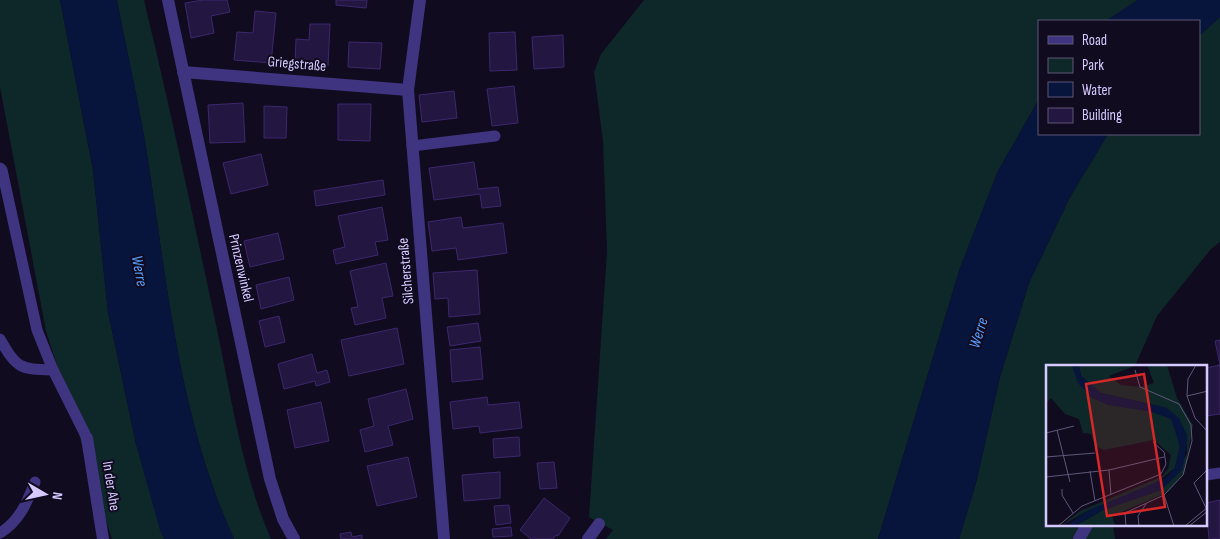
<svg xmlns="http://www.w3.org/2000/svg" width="1220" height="539" viewBox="0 0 1220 539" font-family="'Sofia Sans Condensed',sans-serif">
  <rect width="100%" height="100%" fill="#110b1f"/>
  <g fill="#0e2729">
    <polygon points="0,0 60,0 93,170 108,312 136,444 164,539 112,539 46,331 0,87"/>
    <path d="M117,0H144C171,111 194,222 218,334C232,402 243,475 271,539H234C181,423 168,292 149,167C141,111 127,56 117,0Z"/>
    <polygon points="644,0 1138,0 1106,21 1039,21 1039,99 998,171 960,268 878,539 606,539 613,530 589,517 607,251 603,141 594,72 601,54"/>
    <polygon points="1220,17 1220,242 1211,249 1157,316 1135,366 1048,366 1048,525 1113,525 1115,539 959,539 976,483 1000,377 1029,283 1070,197 1108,134 1199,134 1199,36"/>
  </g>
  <g fill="#07143c">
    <path d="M60,0H117C128,56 141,111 149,167C168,292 181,423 234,539H164L160,530L136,444L108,312L93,170Z"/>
    <polygon points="1138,0 1220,0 1220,17 1199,36 1199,21 1106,21"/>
    <polygon points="1039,99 1039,134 1108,134 1070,197 1029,283 1000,377 976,483 959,539 878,539 960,268 998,171"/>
  </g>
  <g fill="#231640" stroke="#3d276e">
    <polygon points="203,0 227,0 230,12 211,16 214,33 191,38 185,3"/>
    <polygon points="336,0 367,0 366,8 336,5"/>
    <polygon points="255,11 276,13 271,63 234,60 237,32 253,33"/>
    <polygon points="310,24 330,24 328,66 295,65 296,39 309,40"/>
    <polygon points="515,32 517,70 490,71 489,33"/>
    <polygon points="563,35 564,67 534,69 532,37"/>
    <polygon points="349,42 382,43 380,69 348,67"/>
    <polygon points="514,86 518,123 492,126 487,89"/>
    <polygon points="454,91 457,118 422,122 419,95"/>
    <polygon points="243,103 245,142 210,143 208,105"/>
    <polygon points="338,104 371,104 370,141 338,140"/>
    <polygon points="264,106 287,107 286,138 264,138"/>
    <polygon points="261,154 268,185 231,194 223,163"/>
    <polygon points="474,162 478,189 498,187 501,206 482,208 480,194 434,200 429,168"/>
    <polygon points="383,180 385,195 316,206 314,191"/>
    <polygon points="382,207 388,240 375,242 378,255 336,264 333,250 345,247 338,216"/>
    <polygon points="461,217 463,228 503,223 507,253 458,260 456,248 432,251 428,222"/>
    <polygon points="278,233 284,259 250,267 244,241"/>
    <polygon points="386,263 393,296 382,298 386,318 355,325 351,308 358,307 350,271"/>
    <polygon points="477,270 480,314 449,317 448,298 435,299 433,273"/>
    <polygon points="289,277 294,300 261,309 256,285"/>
    <polygon points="279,316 285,342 265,347 259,321"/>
    <polygon points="478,323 481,341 450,346 447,327"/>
    <polygon points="397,328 404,364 349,376 341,340"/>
    <polygon points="1220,340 1220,414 1206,416 1206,368 1220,365 1215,341"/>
    <polygon points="480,347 483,379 452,382 450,350"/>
    <polygon points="312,354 317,373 327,370 330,382 316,386 315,381 284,389 278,364"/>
    <polygon points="406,389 413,419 388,426 393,445 365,452 360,430 374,426 368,399"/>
    <polygon points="487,397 488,405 519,402 522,428 480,433 479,426 453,429 450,402"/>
    <polygon points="321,402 329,441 295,448 287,410"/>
    <polygon points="519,437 520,456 494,458 493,439"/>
    <polygon points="408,457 417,497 377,506 367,466"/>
    <polygon points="554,462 557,488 540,489 537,463"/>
    <polygon points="500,472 500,498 464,501 462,475"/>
    <polygon points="544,498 570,518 558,536 556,535 553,539 531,539 520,530"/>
    <polygon points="1220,500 1220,539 1209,539 1206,503"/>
    <polygon points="509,505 511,523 496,525 494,506"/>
    <polygon points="511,527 512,536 493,537 492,529"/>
    <polygon points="351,532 352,537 362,535 362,539 341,539 340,534"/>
  </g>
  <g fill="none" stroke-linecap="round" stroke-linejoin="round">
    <g stroke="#3f3480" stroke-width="11">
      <polyline points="412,146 495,136"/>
      <polyline points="0,168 2,170 37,330 53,370 87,438"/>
      <path d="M0,339C17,369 20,369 53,370"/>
      <polyline points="1206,475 1220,473"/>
      <path d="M0,533C20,521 27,502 35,482"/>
    </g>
    <g stroke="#3f3480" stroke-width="12">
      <polyline points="168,0 270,479 283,519 294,539"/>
      <polyline points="420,0 408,90 444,539"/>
      <polyline points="183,72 408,90"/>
      <polyline points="87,438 103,539"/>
      <polyline points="588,539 599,524"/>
      <polyline points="1079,539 1087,525"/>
    </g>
  </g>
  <g text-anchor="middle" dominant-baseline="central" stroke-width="4" stroke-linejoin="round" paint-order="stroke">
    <g font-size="15" fill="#d5c9ff" stroke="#110b1f">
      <text transform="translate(297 64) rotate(5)">Griegstraße</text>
      <text transform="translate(241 268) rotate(77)">Prinzenwinkel</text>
      <text transform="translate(406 271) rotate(-95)">Silcherstraße</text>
      <text transform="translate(111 486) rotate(81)">In der Ahe</text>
    </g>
    <g font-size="16" font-style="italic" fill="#579fff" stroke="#110b1f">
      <text transform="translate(139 271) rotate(80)">Werre</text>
      <text transform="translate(979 333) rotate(-73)">Werre</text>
    </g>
  </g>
  <g transform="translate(1046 365)">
    <rect width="161" height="161" fill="#110b1f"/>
    <path d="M1,0H26L45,32L53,36L107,47L126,54L134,81L129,103L105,122L43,145L15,161L34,146L115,112L122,104L125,90L108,75L58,85L49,81L45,69L37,68L33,54L19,49L5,33L0,38ZM33,0H91L63,11L75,20L94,22L108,18L101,0H121L131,33L147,60L139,106L122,127L66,151L69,160L75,161H29L57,145L115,125L141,89V70L121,43L55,28L35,11Z" fill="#0e2729"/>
    <path d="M26,0H33L35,11L55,28L121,43L133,53L141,70V79L136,105L115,125L57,145L29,161H20L43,145L120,113L129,103L134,81L125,54L107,47L62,40L45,32L32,18Z" fill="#07143c"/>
    <path fill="none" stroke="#5f5779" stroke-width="1" d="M150,0L142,14L141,31L149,53L162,67M89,5L94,22M141,31L162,26M11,65L24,117M0,68L28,61M0,92L49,88M63,105L65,130M44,106L49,136M0,112L63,105L118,92M16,124V130L27,148M118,130L128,161M160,143L148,118L162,104M12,161L36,141L115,109L120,99L118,87L107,77M80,161L79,148L118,130L137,110L146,76L145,60L133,39L94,22M93,161L92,151L100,139M139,161L162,142M143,161L162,146"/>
    <path fill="#d62828" fill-opacity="0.15" stroke="#d62828" stroke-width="2.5" d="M98,9L119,142L61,151L40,19Z"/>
    <rect width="161" height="161" fill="none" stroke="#d5c9ff" stroke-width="2.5"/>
  </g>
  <rect x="1038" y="20" width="162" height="115" fill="#110b1f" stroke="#5f5779"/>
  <rect x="1048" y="36" width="25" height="8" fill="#3f3480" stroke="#5f5779"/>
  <text x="1082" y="45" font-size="15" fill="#d5c9ff">Road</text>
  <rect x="1048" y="58" width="25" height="15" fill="#0e2729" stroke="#5f5779"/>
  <text x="1082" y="70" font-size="15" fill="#d5c9ff">Park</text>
  <rect x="1048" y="82" width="25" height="15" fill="#07143c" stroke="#5f5779"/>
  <text x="1082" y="95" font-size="15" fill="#d5c9ff">Water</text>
  <rect x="1048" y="108" width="25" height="15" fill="#231640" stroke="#5f5779"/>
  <text x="1082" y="120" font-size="15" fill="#d5c9ff">Building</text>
  <g transform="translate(45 494) rotate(99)" stroke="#110b1f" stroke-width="4" paint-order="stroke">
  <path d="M0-4L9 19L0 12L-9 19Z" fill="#d5c9ff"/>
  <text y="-8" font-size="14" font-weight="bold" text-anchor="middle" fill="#d5c9ff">N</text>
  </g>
</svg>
